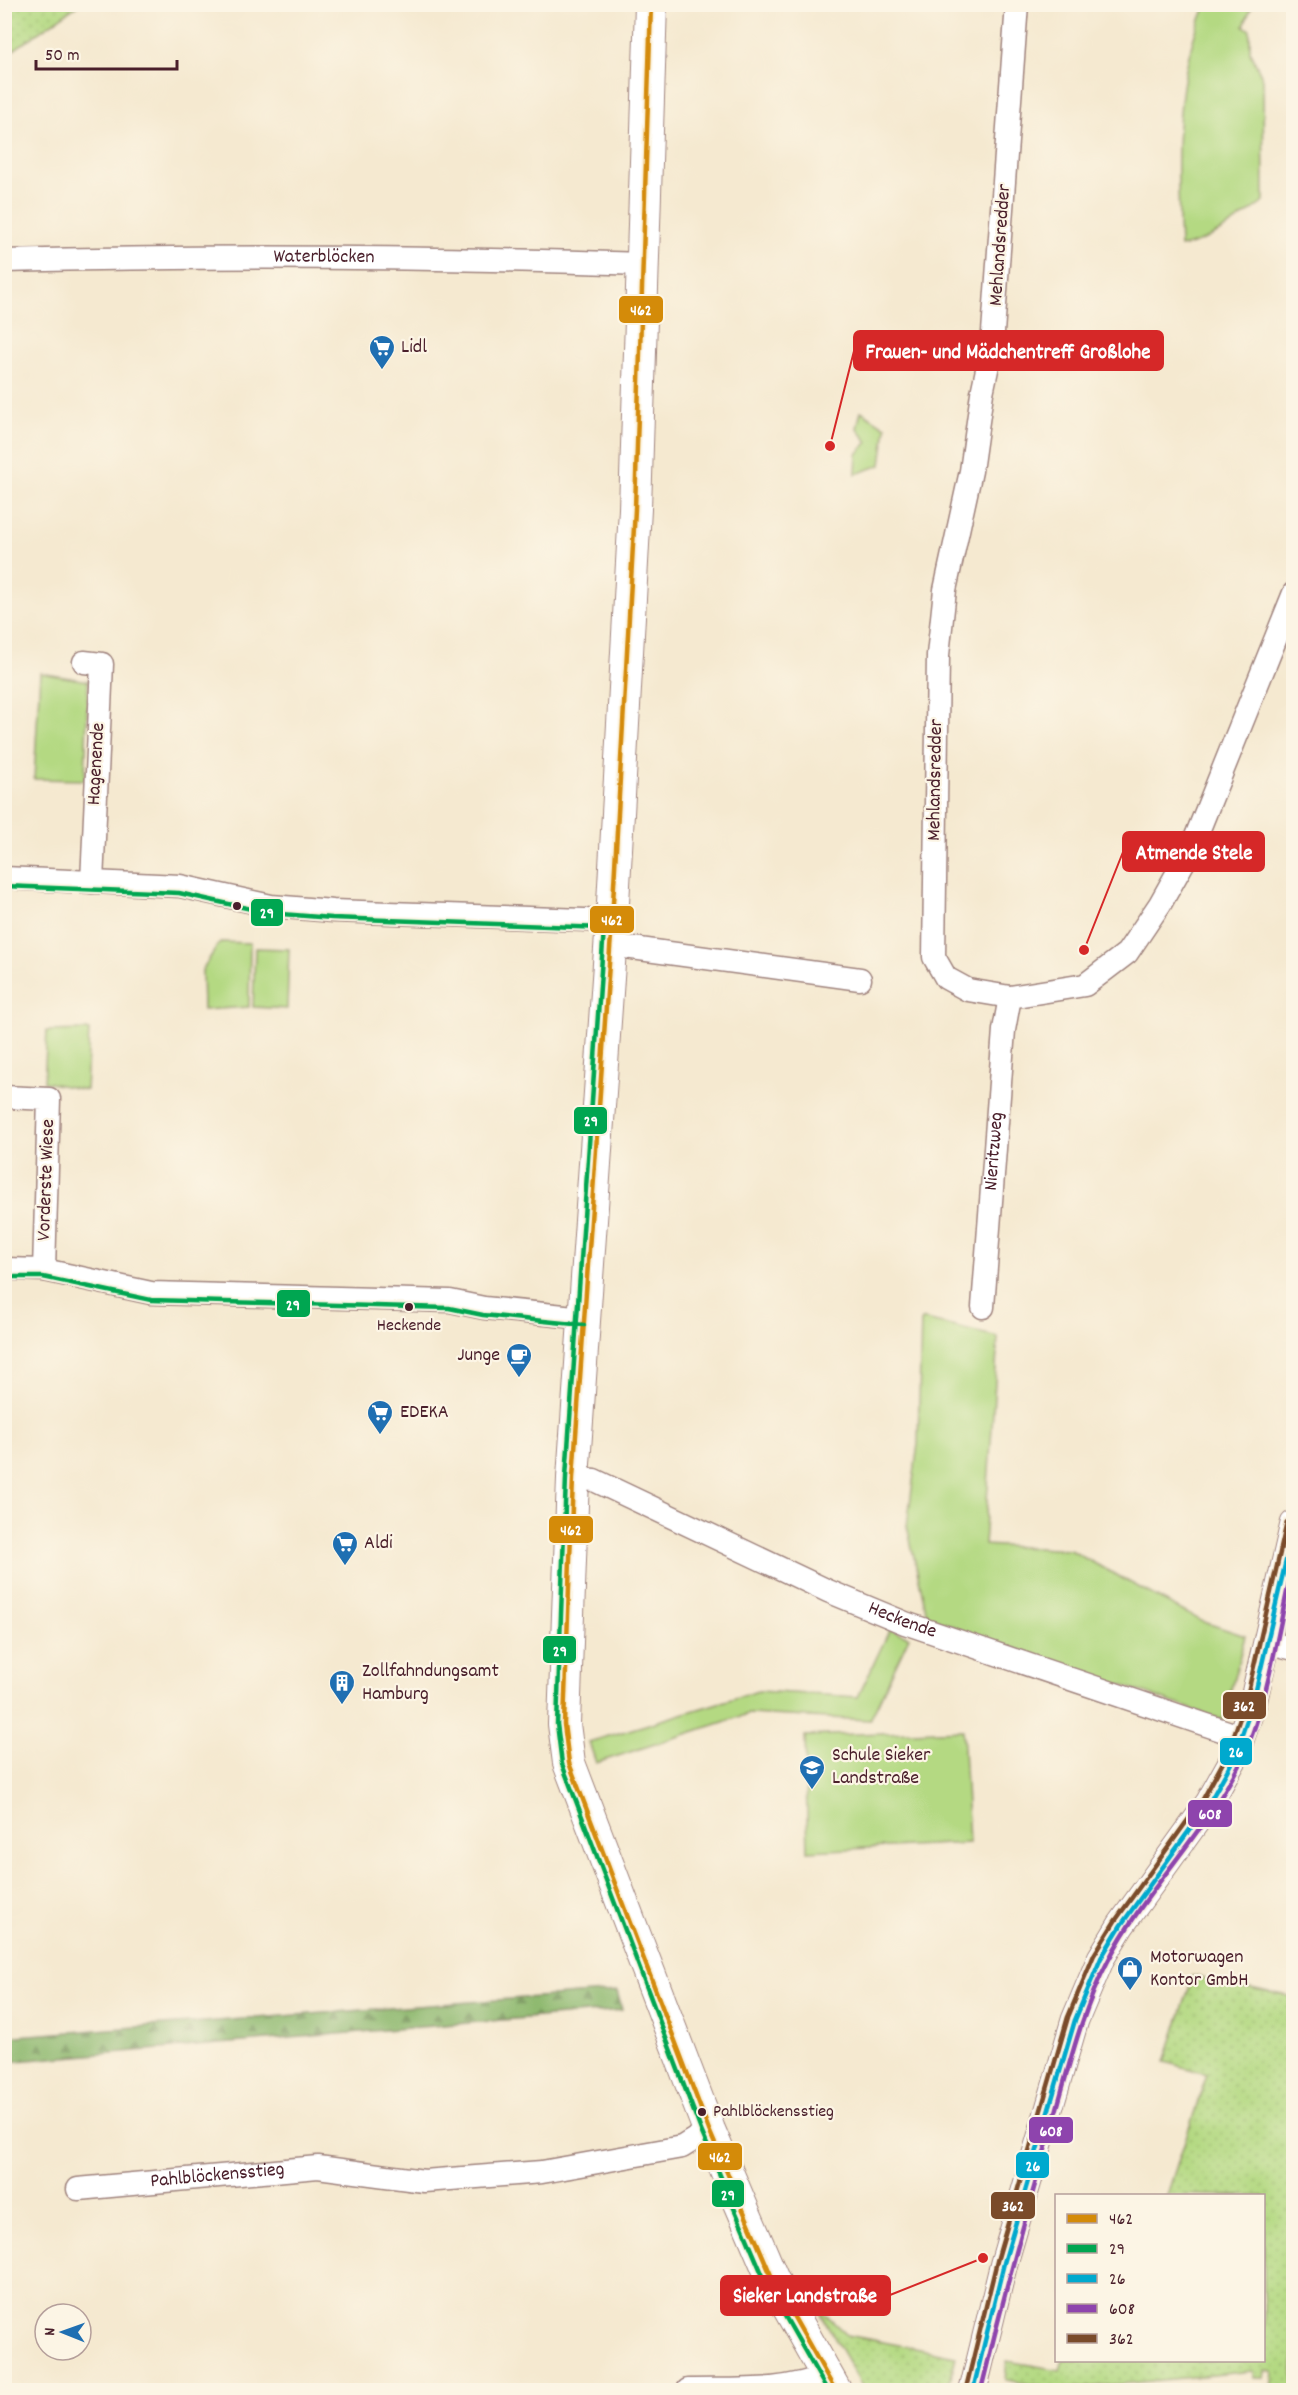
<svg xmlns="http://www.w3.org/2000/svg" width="1298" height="2395" viewBox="0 0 1298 2395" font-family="Dekko,sans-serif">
  <defs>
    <pattern id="grass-dots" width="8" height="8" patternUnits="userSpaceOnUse" patternTransform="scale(1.5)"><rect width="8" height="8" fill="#b4d982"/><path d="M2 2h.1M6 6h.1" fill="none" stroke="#9cba70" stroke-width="1.8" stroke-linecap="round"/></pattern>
    <pattern id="forest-firs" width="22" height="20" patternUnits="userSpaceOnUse" patternTransform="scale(1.5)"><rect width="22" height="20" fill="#8fb970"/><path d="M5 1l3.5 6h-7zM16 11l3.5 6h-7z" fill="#77965c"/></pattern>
  </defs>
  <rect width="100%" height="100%" fill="#fcf5e5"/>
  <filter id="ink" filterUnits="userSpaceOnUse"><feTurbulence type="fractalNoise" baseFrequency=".0167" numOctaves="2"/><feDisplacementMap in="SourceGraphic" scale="12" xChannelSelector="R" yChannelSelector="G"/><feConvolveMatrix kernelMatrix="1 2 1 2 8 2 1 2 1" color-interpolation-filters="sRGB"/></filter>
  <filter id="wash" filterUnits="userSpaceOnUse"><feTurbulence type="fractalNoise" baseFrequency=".008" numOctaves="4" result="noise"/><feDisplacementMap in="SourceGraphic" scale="24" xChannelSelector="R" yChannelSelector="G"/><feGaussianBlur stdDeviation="1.35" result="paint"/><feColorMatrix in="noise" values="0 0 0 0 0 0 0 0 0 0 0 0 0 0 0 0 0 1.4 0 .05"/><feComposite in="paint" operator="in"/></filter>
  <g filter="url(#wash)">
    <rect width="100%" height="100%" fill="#f5e9d0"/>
    <g fill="url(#grass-dots)" stroke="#7f7c56" stroke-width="1.5">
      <polygon points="5,4 78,4 78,5 5,56"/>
      <polygon points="1193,1976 1293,1997 1293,2390 1271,2390 1273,2372 1265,2371 1264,2378 1253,2378 1253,2371 1060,2390 1042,2390 1041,2386 1005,2380 1007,2361 1060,2370 1063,2360 1264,2360 1264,2196 1167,2195 1207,2074 1165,2062"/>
      <polygon points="817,2307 847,2335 956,2356 948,2390 864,2390"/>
    </g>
    <polygon fill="url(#forest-firs)" stroke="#6c6c4e" stroke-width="1.5" points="617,1991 622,2010 5,2062 5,2037"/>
    <g fill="#b4d982" stroke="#7f7c56" stroke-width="1.5">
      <path d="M1206,5H1252L1244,26L1250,30V52L1263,79L1264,202C1240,218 1210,243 1180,247C1177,165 1172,81 1206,5Z"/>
      <polygon points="861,411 886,427 881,465 856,474 857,454 868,442 857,428"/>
      <polygon points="40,673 88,681 85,780 34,779"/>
      <polygon points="220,942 250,943 249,1007 203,1010 202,970"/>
      <polygon points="255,948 289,949 287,1009 253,1007"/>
      <polygon points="89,1030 86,1090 44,1082 47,1031"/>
      <polygon points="921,1319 998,1337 984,1545 1070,1550 1201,1621 1245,1636 1223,1720 964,1631 927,1615 907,1526 918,1444"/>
      <polygon points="890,1629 909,1637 870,1720 748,1714 596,1763 589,1742 758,1691 858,1697"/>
      <polygon points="963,1730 969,1843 808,1851 805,1736"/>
    </g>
  </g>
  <g filter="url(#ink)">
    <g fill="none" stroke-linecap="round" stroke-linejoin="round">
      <defs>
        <g id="minor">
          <polyline points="1017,4 992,346 982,393 971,471 945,590 938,655 934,957 946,978 968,990 1010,997 1085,985 1127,953 1160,904 1191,849 1294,593"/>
          <path id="s1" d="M4,261C217,255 431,257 643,264"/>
          <polyline points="84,662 102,664 92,882"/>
          <polyline points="4,878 180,886 271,906 333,911 612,921"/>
          <polyline points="610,945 860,979"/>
          <polyline points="4,1097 49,1099 44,1270"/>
          <polyline points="4,1269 44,1270 151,1293 450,1301 484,1308 585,1318"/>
          <path id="s2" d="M983,1307L1004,1030L1010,997"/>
          <path id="s3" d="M573,1478L594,1480L828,1591L905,1623L1242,1737"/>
          <polyline points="1267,1642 1294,1649"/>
          <path id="s4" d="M78,2189L318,2167L424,2181L542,2172L682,2147L709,2130"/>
          <path d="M688,2390C734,2389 784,2393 827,2375"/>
        </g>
        <polyline id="tertiary" points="973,2390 1004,2263 1075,2020 1101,1958 1121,1925 1209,1803 1233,1760 1253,1703 1294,1524"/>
        <polyline id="secondary" points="651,4 635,509 612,921 573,1478 564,1724 569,1763 709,2130 773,2280 835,2390"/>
      </defs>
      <use href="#minor" stroke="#a0847e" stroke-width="25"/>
      <use href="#tertiary" stroke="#a0847e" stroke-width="29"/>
      <use href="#secondary" stroke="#a0847e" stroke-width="34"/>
      <use href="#minor" stroke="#fff" stroke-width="22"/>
      <use href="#tertiary" stroke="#fff" stroke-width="27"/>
      <use href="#secondary" stroke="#fff" stroke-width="32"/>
      <defs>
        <polyline id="bus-1" points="651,4 635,509 612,921 573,1478 564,1724 569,1763 709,2130 773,2280 835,2390"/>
        <g id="bus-2">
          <polyline points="4,886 179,893 269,913 332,918 604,928 566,1477 557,1724 562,1764 702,2133 766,2283 827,2390"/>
          <polyline points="4,1277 43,1277 151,1300 449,1308 483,1315 584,1325"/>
        </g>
        <polyline id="bus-3" points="973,2390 1004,2263 1075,2020 1101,1958 1121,1925 1209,1803 1233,1760 1253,1703 1294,1526"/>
        <path id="bus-4" d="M981,2390C1003,2299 1027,2209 1054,2119C1069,2066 1082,2010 1108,1961C1144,1891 1203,1836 1239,1765C1268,1708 1279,1623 1294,1560"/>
        <polyline id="bus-5" points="966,2388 997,2261 1068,2017 1094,1955 1115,1921 1203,1799 1226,1757 1246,1701 1287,1522"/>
      </defs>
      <use href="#bus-1" stroke="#fcf5e5" stroke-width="9"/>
      <use href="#bus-2" stroke="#fcf5e5" stroke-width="9"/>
      <use href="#bus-3" stroke="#fcf5e5" stroke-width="9"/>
      <use href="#bus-4" stroke="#fcf5e5" stroke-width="9"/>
      <use href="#bus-5" stroke="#fcf5e5" stroke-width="9"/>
      <use href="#bus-1" stroke="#d48b09" stroke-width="4.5"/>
      <use href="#bus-2" stroke="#00a651" stroke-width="4.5"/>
      <use href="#bus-3" stroke="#00a9ce" stroke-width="4.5"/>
      <use href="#bus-4" stroke="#8e44ad" stroke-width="4.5"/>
      <use href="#bus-5" stroke="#7a4b2a" stroke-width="4.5"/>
    </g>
  </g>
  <defs>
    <symbol id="supermarket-pin" viewBox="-11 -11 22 30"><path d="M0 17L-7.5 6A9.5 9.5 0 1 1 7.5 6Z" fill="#1f6fb2" stroke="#fcf5e5"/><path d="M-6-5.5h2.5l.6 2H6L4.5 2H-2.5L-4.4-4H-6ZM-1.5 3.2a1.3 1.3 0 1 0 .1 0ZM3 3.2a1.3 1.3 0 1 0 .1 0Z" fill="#fff"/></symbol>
    <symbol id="cafe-pin" viewBox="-11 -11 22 30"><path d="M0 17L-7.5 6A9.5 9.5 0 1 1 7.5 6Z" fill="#1f6fb2" stroke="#fcf5e5"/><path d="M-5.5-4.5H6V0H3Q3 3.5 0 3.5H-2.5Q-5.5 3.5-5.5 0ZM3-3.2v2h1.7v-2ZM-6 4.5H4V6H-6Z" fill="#fff"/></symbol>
    <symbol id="building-pin" viewBox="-11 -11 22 30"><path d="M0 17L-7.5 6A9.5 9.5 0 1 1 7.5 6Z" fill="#1f6fb2" stroke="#fcf5e5"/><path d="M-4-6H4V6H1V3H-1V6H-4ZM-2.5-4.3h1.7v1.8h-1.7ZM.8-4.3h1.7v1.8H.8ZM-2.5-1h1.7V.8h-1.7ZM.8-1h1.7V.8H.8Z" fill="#fff"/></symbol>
    <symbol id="school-pin" viewBox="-11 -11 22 30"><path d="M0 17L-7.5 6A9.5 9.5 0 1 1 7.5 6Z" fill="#1f6fb2" stroke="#fcf5e5"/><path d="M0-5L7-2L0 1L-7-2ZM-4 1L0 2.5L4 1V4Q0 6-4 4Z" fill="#fff"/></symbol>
    <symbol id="shop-pin" viewBox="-11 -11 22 30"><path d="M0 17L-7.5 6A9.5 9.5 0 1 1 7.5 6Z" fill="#1f6fb2" stroke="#fcf5e5"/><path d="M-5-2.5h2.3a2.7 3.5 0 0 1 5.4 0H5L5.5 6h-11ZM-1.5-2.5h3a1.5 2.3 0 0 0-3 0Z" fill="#fff"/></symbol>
  </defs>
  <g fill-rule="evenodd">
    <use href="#supermarket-pin" x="367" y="333" width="30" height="40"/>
    <use href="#cafe-pin" x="504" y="1341" width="30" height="40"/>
    <use href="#supermarket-pin" x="365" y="1398" width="30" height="40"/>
    <use href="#supermarket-pin" x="330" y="1529" width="30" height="40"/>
    <use href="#building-pin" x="327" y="1668" width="30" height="40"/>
    <use href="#school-pin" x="797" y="1753" width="30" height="40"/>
    <use href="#shop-pin" x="1115" y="1954" width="30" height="40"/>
  </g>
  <g fill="#4a1f2b" stroke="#fcf5e5" stroke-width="2">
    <circle cx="237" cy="906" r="5"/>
    <circle cx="409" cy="1307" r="5"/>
    <circle cx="702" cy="2112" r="5"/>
  </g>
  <g text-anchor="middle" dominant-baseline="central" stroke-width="4.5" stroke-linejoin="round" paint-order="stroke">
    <g font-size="18" fill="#4a1f2b" stroke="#fcf5e5">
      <text x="409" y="1326">Heckende</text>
      <text x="713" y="2112" text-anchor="start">Pahlblöckensstieg</text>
    </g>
    <g font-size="20" fill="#4a1f2b" stroke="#fcf5e5">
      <text transform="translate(1001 245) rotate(-86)">Mehlandsredder</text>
      <text stroke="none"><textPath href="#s1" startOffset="320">Waterblöcken</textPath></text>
      <text transform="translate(97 764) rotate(-87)">Hagenende</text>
      <text transform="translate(936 780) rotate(-89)">Mehlandsredder</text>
      <text stroke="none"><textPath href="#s2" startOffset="156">Nieritzweg</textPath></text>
      <text transform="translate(47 1180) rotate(-88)">Vorderste Wiese</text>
      <text stroke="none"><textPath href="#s3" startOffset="360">Heckende</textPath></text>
      <text stroke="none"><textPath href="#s4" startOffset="140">Pahlblöckensstieg</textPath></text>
    </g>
    <g font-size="20" fill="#4a1f2b" stroke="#fcf5e5" text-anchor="start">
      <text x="401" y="348">Lidl</text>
      <text x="500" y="1356" text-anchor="end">Junge</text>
      <text x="400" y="1413">EDEKA</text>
      <text x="364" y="1544">Aldi</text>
      <text x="362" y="1672">Zollfahndungsamt<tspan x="362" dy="23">Hamburg</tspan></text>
      <text x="832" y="1756">Schule Sieker<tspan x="832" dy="23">Landstraße</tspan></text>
      <text x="1150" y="1958">Motorwagen<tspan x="1150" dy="23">Kontor GmbH</tspan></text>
    </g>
  </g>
  <path fill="none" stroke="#d62828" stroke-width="2" d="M830 446L854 351M1084 950L1123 852M983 2258L890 2295"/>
  <g fill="#d62828" stroke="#fcf5e5" stroke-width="2">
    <circle cx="830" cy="446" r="6"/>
    <circle cx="1084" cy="950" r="6"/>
    <circle cx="983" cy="2258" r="6"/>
  </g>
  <g fill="#d62828" stroke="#d62828" stroke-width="2">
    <rect x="854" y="331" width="309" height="39" rx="6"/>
    <rect x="1123" y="832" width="141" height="39" rx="6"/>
    <rect x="721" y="2276" width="169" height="39" rx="6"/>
  </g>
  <g font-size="21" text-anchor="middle" font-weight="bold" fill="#fff">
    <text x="1008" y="358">Frauen- und Mädchentreff Großlohe</text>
    <text x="1194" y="859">Atmende Stele</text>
    <text x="805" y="2302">Sieker Landstraße</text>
  </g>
  <g stroke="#fcf5e5" stroke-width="2">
    <rect x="618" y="295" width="46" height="29" rx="6" fill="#d48b09"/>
    <rect x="250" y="898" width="34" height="29" rx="6" fill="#00a651"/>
    <rect x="589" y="905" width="46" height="29" rx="6" fill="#d48b09"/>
    <rect x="573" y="1106" width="35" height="29" rx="6" fill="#00a651"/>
    <rect x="276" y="1289" width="35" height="29" rx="6" fill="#00a651"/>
    <rect x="548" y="1515" width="46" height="29" rx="6" fill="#d48b09"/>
    <rect x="542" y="1635" width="35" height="29" rx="6" fill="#00a651"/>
    <rect x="1222" y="1691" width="45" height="29" rx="6" fill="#7a4b2a"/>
    <rect x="1219" y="1737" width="34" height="29" rx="6" fill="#00a9ce"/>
    <rect x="1187" y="1799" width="46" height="29" rx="6" fill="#8e44ad"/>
    <rect x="1028" y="2116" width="46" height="28" rx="6" fill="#8e44ad"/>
    <rect x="697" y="2142" width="46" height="29" rx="6" fill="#d48b09"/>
    <rect x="1015" y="2151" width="35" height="28" rx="6" fill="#00a9ce"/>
    <rect x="711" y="2179" width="34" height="29" rx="6" fill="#00a651"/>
    <rect x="990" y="2191" width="46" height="29" rx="6" fill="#7a4b2a"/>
  </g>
  <g font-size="16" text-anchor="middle" font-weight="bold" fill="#fff">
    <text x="641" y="315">462</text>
    <text x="267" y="918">29</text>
    <text x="612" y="925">462</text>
    <text x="591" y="1126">29</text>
    <text x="293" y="1310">29</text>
    <text x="571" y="1535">462</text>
    <text x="560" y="1656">29</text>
    <text x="1244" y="1711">362</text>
    <text x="1236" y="1757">26</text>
    <text x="1210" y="1819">608</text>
    <text x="1051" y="2136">608</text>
    <text x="720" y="2162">462</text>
    <text x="1033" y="2171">26</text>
    <text x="728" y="2200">29</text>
    <text x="1013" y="2211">362</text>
  </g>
  <rect width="1298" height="2395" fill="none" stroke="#fcf5e5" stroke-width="24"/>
  <rect x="1055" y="2194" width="210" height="168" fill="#fcf5e5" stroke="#b59f9b" stroke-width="1.5"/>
  <rect x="1067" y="2214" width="30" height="9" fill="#d48b09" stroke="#b59f9b" stroke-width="1.5"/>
  <text x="1109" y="2224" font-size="18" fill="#4a1f2b">462</text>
  <rect x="1067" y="2244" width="30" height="9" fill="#00a651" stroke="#b59f9b" stroke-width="1.5"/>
  <text x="1109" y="2254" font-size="18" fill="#4a1f2b">29</text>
  <rect x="1067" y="2274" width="30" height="9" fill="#00a9ce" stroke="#b59f9b" stroke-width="1.5"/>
  <text x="1109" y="2284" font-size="18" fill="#4a1f2b">26</text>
  <rect x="1067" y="2304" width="30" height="9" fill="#8e44ad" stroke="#b59f9b" stroke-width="1.5"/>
  <text x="1109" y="2314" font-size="18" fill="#4a1f2b">608</text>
  <rect x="1067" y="2334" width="30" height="9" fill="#7a4b2a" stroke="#b59f9b" stroke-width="1.5"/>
  <text x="1109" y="2344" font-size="18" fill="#4a1f2b">362</text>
  <g transform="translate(63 2332) rotate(271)"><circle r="28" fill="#fcf5e5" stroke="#b59f9b" stroke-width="1.5"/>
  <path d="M0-4.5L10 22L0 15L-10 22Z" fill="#1f6fb2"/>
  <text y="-9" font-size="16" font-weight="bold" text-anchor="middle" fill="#4a1f2b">N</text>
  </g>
  <path d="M36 60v9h141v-9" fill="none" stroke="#4a1f2b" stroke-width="3"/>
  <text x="45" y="60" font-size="18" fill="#4a1f2b" stroke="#fcf5e5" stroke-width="4.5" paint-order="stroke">50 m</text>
</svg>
